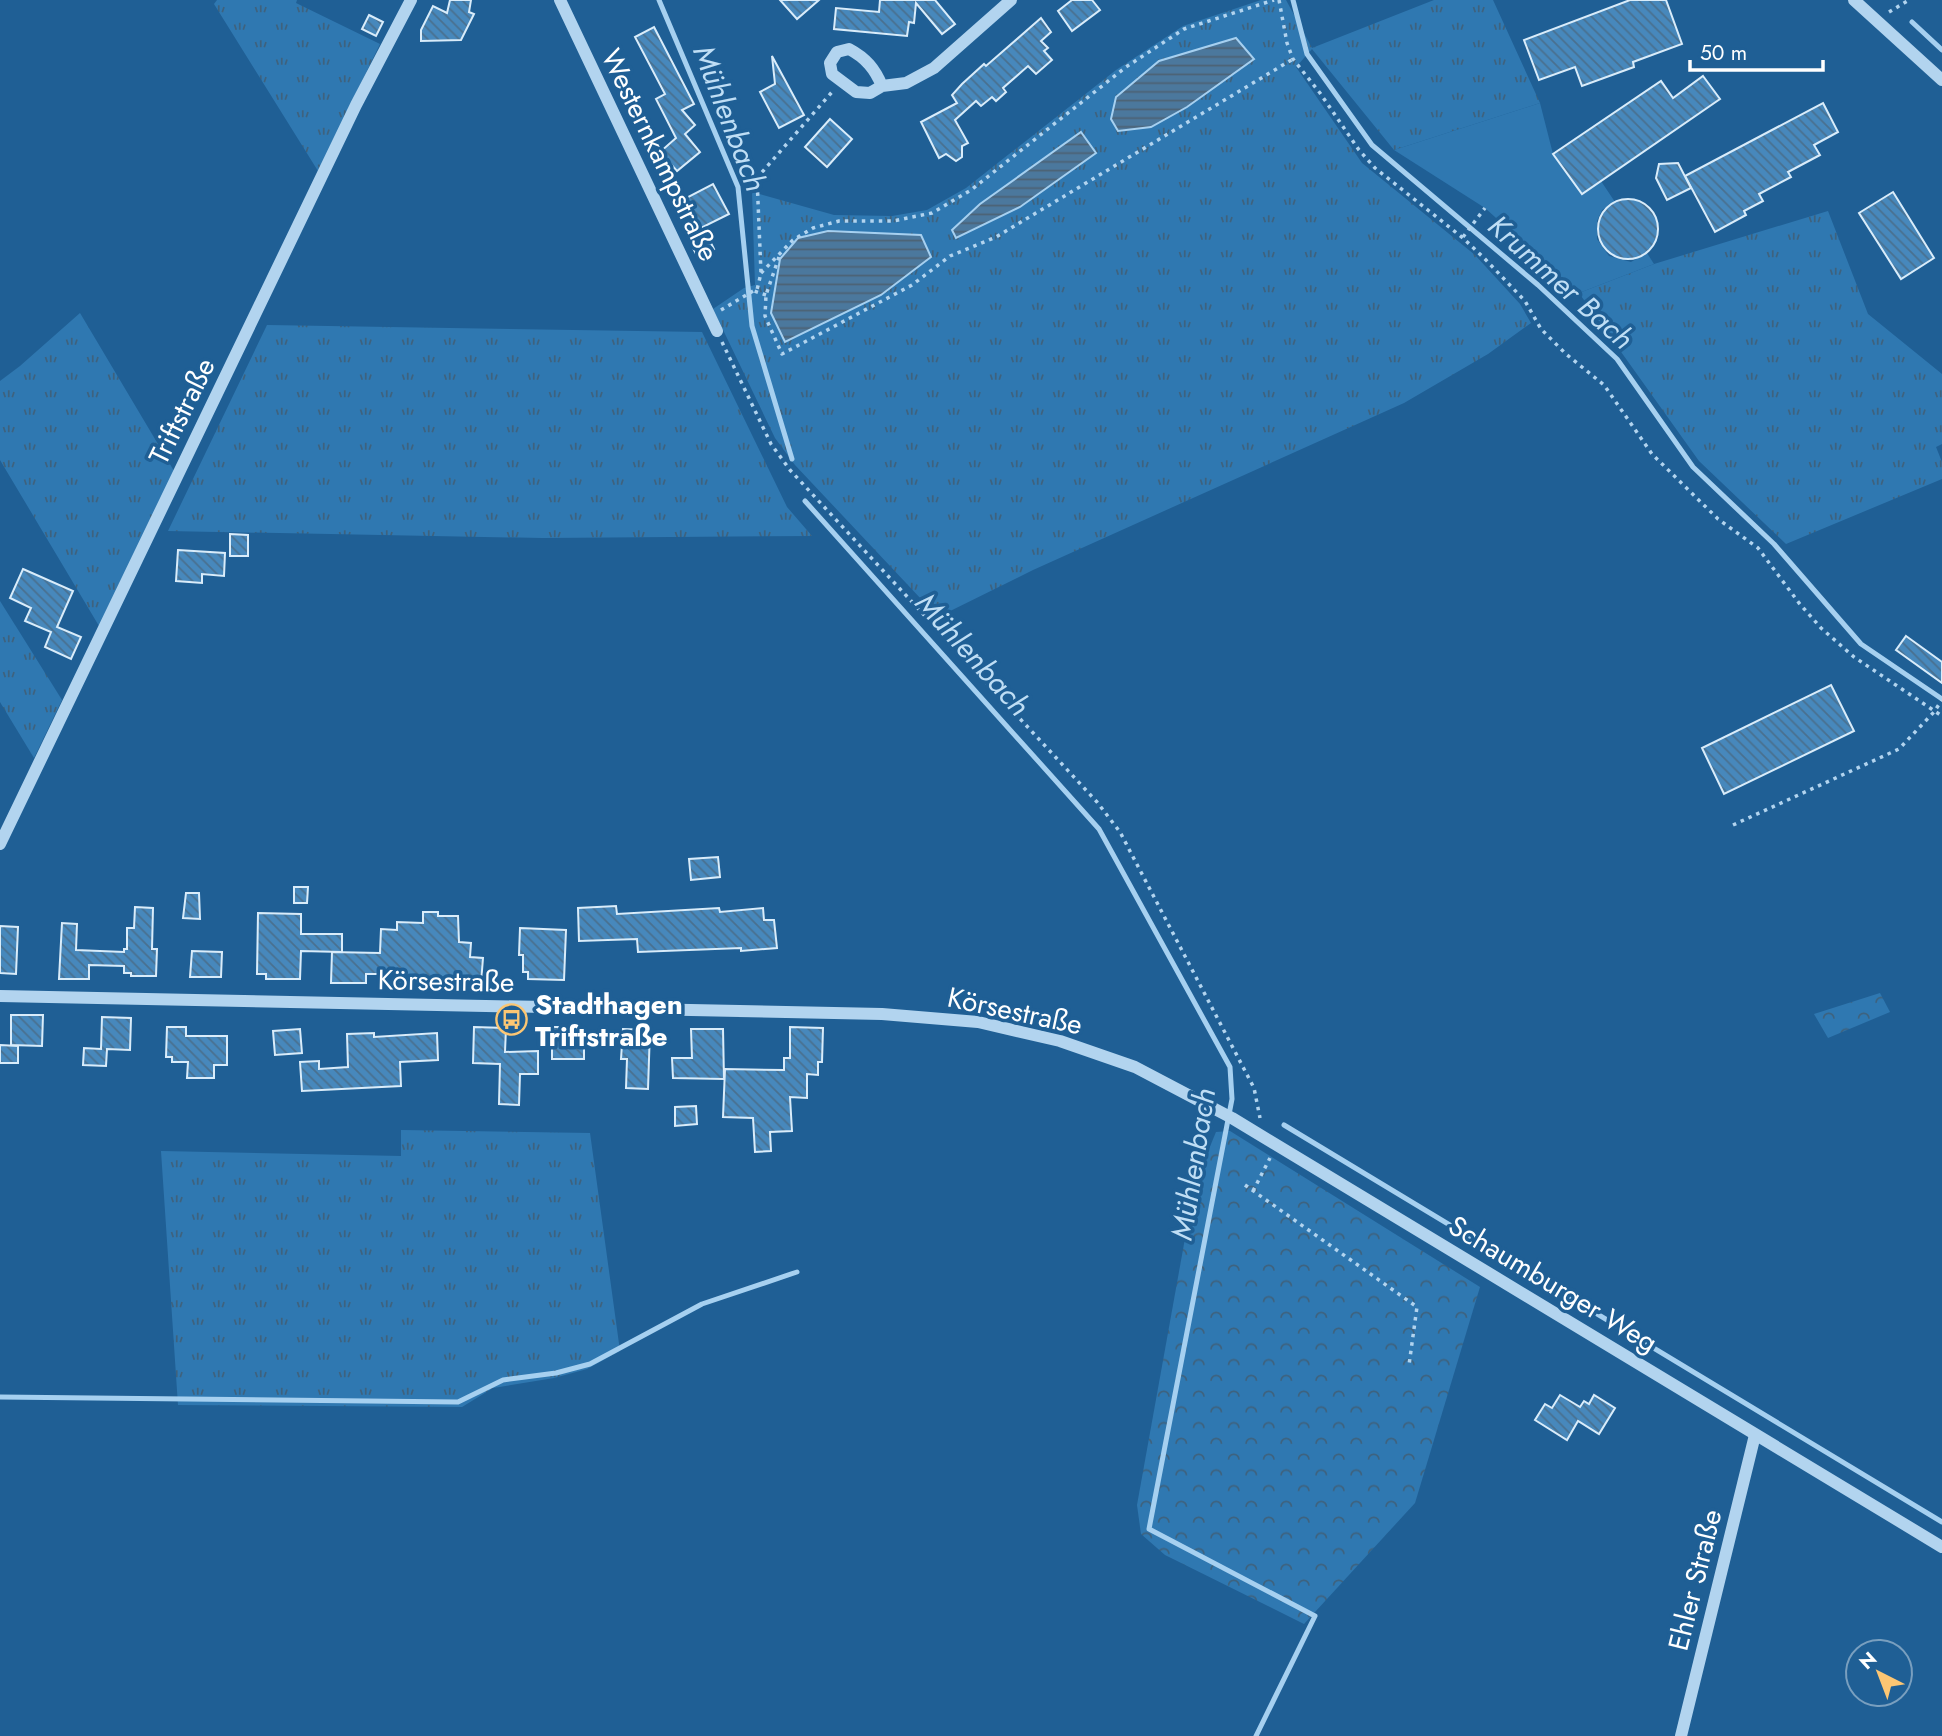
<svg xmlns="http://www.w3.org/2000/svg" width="1942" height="1736" viewBox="0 0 1942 1736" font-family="Jost,sans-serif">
  <defs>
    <pattern id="grass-tufts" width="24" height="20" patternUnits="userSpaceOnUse" patternTransform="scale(1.75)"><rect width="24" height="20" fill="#2f78b1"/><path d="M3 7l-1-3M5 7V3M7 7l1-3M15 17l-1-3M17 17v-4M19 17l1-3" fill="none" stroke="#3e627e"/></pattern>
    <pattern id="forest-crowns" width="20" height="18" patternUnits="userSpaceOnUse" patternTransform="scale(1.75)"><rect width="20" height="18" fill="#2f78b1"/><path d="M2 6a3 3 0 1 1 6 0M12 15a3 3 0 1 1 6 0" fill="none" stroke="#3e627e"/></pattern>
    <pattern id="water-rules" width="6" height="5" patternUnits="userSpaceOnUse" patternTransform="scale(1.75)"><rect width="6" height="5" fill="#4b789d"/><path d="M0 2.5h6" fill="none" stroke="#4c6274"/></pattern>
    <pattern id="building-back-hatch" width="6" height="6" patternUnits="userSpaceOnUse" patternTransform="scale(1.75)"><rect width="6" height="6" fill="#4788bc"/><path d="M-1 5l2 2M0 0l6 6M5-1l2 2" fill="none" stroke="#49708f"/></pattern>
  </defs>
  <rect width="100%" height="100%" fill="#1f5f95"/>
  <g fill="url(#grass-tufts)" fill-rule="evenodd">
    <polygon points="217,0 297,0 296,3 380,44 318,171 214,4"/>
    <path d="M1261,0H1286L1312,48L1434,0H1493L1540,103L1394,150L1312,49L1296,67L1362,163L1475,255L1520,304L1531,323L1488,354L1404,403L1033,570L938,617L795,465L775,438L713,309L744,288L755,285L752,192L834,215L892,216L927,210L966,188L1116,70L1183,26ZM1081,133L1096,153L1020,207L956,238L953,230L980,204ZM921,235L931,257L881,295L784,341Z"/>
    <polygon points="1828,211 1868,314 1942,374 1942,444 1936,447 1942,462 1942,479 1786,544 1699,461 1579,293 1654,264"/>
    <polygon points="80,313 174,471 99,626 0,460 0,381 20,366"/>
    <polygon points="267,325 702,332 787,507 812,536 543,538 168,531"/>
    <polygon points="0,601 62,700 34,758 0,702"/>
    <polygon points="401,1130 590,1133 620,1351 587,1369 554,1378 493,1388 462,1407 178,1405 161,1151 401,1156"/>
  </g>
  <g fill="url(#forest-crowns)">
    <polygon points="1880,993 1890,1012 1828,1038 1814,1014"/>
    <polygon points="1230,1131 1480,1287 1415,1503 1304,1624 1165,1555 1141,1534 1137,1505 1195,1183 1216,1132"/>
  </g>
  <polygon fill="#2f78b1" points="1540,103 1553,154 1582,193 1601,181 1615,202 1602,210 1597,221 1597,239 1609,256 1631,262 1647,253 1654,264 1579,293 1485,208 1394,150"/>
  <g fill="url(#water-rules)" stroke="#a6d0f0" stroke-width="2">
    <polygon points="1236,38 1254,59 1187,107 1151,127 1118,131 1111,119 1116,97 1159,61"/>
    <polygon points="1081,132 1096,153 1020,207 956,238 952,230 980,204"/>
    <polygon points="828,231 921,235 931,257 881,295 785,342 771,313 780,259 798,238"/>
  </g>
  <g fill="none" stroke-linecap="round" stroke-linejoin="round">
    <g stroke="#a6d0f0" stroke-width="5">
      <polyline points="659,0 738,187 752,326 792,459"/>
      <polyline points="1293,0 1307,54 1372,145 1538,285 1617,359 1693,467 1774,544 1861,644 1942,699"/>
      <polyline points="1912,22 1942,50"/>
      <polyline points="805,501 1099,829 1230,1067 1232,1099 1149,1529 1315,1616 1256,1736"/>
      <polyline points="1284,1125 1942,1522"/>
      <polyline points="0,1397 458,1402 503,1380 556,1373 590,1364 702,1304 797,1272"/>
    </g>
  </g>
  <g fill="url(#building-back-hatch)" stroke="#d9ecfa" stroke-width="2">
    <polygon points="450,0 471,0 469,12 474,14 461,40 421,41 421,30 433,6 447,13"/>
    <polygon points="780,0 819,0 797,19"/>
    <polygon points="880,0 935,0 955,24 942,34 916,3 914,23 909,22 907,36 834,29 836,8 879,12"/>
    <polygon points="1072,0 1092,0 1100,10 1072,31 1058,11"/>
    <polygon points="1630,0 1666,0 1682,44 1633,62 1634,67 1582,86 1575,67 1539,80 1524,40"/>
    <polygon points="369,15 383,22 376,36 362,29"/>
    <polygon points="1041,18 1051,32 1041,41 1048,48 1044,51 1052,60 1036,74 1028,66 1003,88 1006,92 996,101 992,97 981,106 976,101 955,120 968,143 962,146 962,157 956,161 946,154 939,158 921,122 957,103 952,95 962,84 984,64 986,66"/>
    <polygon points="654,27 694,104 682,110 695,125 685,134 700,152 677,171 660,152 676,138 656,99 665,94 635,37"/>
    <polygon points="772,56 804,115 779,128 760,92 775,84"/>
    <polygon points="1703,76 1720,99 1582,194 1553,154 1661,81 1673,98"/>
    <polygon points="1823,103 1838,132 1814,145 1820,155 1788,172 1791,177 1759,194 1763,201 1744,211 1746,215 1715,232 1685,176"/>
    <polygon points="830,119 852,139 827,167 805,147"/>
    <polygon points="1678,163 1691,188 1667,200 1656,178 1659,164"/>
    <polygon points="713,184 729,214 701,228 688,203 688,197"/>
    <polygon points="1893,192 1934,258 1901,279 1859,213"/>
    <circle cx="1628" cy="229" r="30"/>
    <polygon points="704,229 714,249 698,258 688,238"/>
    <polygon points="230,534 248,535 248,556 230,556"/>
    <polygon points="178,550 225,553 224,576 202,574 202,583 176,581"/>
    <polygon points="23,569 73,591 57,627 81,637 71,659 45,647 51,632 25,621 31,608 10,598"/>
    <polygon points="1906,636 1942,662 1942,683 1896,650"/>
    <polygon points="1831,685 1854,731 1724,794 1702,748"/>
    <polygon points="718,857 720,877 691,880 689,859"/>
    <polygon points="294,887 308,887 307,903 294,903"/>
    <polygon points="186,893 199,893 200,919 183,918"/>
    <polygon points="616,906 617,914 719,908 720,912 763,908 764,920 774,920 777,948 741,951 741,948 638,952 637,939 579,941 578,908"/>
    <polygon points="135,907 153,908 152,949 157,949 156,976 131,976 131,973 124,973 124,966 89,965 89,979 59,979 62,923 77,924 76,950 124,952 124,949 127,949 127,928 134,928"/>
    <polygon points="423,912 438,912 438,916 458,916 459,942 471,943 470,957 483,958 481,983 396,981 396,974 366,974 366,983 331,983 332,952 380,953 381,929 397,930 397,922 423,923"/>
    <polygon points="258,913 301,914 301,934 342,934 342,952 301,951 300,979 266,979 266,974 257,974"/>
    <polygon points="0,926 18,927 16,974 0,973"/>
    <polygon points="520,928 566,930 564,980 528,979 528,972 523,972 523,955 519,955"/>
    <polygon points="192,951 222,952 221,977 190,977"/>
    <polygon points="11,1015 43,1015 42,1046 11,1045"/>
    <polygon points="102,1017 131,1018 130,1050 107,1049 106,1066 83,1065 84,1048 101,1049"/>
    <polygon points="167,1027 186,1027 186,1036 227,1036 227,1065 214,1065 214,1078 187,1078 188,1062 172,1062 172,1057 166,1057"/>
    <polygon points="474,1027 506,1028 505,1052 538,1051 538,1074 520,1074 519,1105 499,1104 500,1064 473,1063"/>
    <rect x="552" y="1027" width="32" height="32"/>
    <polygon points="790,1027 823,1028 822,1062 818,1062 818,1075 807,1074 807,1098 790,1097 792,1131 770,1132 771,1151 755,1152 753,1118 723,1117 725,1069 784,1070 784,1058 790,1058"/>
    <polygon points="300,1029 302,1053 275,1055 273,1031"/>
    <polygon points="623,1029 650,1030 648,1089 626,1088 627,1059 621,1059"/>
    <polygon points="691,1029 723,1029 724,1079 673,1078 672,1058 692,1058"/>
    <polygon points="374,1033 374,1037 437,1033 438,1060 400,1062 401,1086 302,1091 300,1062 319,1061 319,1069 348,1067 347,1034"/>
    <polygon points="0,1045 18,1046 18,1063 0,1063"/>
    <polygon points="696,1106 697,1124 675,1126 675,1107"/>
    <polygon points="1560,1395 1580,1407 1584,1401 1589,1404 1594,1395 1615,1408 1599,1434 1578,1421 1567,1440 1535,1420 1545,1404 1552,1408"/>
  </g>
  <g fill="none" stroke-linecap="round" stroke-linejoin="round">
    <g stroke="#b2d4ef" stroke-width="3.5" stroke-dasharray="3.5 5" stroke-linecap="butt">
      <polyline points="1279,0 1287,43 1293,59 1320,93 1359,150 1375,168 1463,238 1485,259 1525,301 1541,329 1566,354 1604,385 1652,454 1718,519 1758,548 1799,603 1821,628 1854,657 1942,716"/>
      <polyline points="1889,12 1909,0"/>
      <polyline points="1463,237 1485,208"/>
      <polyline points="779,257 766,295 765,316 782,354 912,285 950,256 996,237 1293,59"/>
      <polyline points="761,273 793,240 813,228 839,221 893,221 932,213 971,190 1126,67 1184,29 1274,0"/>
      <polyline points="766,295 754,291 757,290 761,273 757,178 832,92"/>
      <polyline points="721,310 753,291"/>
      <polyline points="722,342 771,444 790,470 1097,802 1120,832 1243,1067 1254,1088 1260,1118"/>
      <polyline points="1733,825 1899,749 1934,712 1942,700"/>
      <polyline points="1245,1185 1417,1307 1409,1365"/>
      <polyline points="1253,1191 1270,1158"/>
    </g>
    <g stroke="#b2d4ef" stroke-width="12">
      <polyline points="560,0 717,331"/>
      <polyline points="1854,0 1942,80"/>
      <path d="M882,86C875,69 866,58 849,49L837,52L830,63L832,74L856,92L870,93L882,86L906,83L934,68L1011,0"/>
      <polyline points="0,844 356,105 411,0"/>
      <polyline points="0,996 882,1014 978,1022 1060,1041 1135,1067 1232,1118 1942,1547"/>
      <polyline points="1681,1736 1755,1435"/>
    </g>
  </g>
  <defs>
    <symbol id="bus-ring" viewBox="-11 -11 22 22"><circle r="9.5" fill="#1f5f95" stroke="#fcc673" stroke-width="1.5"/><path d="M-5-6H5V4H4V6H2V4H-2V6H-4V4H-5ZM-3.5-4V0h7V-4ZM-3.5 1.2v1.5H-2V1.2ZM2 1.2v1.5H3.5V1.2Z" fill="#fcc673"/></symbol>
  </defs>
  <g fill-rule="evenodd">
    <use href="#bus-ring" x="494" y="1002" width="35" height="35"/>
  </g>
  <g text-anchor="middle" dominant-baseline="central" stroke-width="7" stroke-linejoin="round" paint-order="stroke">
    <g font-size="28" fill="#fff" stroke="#1f5f95">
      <text transform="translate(660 155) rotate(64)">Westernkampstraße</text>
      <text transform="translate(182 411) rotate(-64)">Triftstraße</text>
      <text transform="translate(446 981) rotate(1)">Körsestraße</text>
      <text transform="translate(1015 1011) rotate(12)">Körsestraße</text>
      <text transform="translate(1553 1284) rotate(31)">Schaumburger Weg</text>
      <text transform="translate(1695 1580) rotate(-76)">Ehler Straße</text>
    </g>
    <g font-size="28" font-weight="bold" fill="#fff" stroke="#1f5f95" text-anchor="start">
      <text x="535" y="1004">Stadthagen<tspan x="535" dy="32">Triftstraße</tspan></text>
    </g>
    <g font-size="30" font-style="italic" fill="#bfdef5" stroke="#1f5f95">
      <text transform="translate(730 118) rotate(69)">Mühlenbach</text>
      <text transform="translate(1561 282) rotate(42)">Krummer Bach</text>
      <text transform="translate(973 654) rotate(48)">Mühlenbach</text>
      <text transform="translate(1193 1164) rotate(-81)">Mühlenbach</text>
    </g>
  </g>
  <g transform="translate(1879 1673) rotate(318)"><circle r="33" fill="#1f5f95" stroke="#799fbf" stroke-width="2"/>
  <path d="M0-5L12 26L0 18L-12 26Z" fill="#fcc673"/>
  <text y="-10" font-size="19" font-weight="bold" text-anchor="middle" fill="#ffffff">N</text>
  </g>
  <path d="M1690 60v10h133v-10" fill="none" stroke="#ffffff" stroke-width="3.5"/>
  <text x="1700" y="60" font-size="21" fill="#ffffff" stroke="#1f5f95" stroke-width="5" paint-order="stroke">50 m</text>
</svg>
